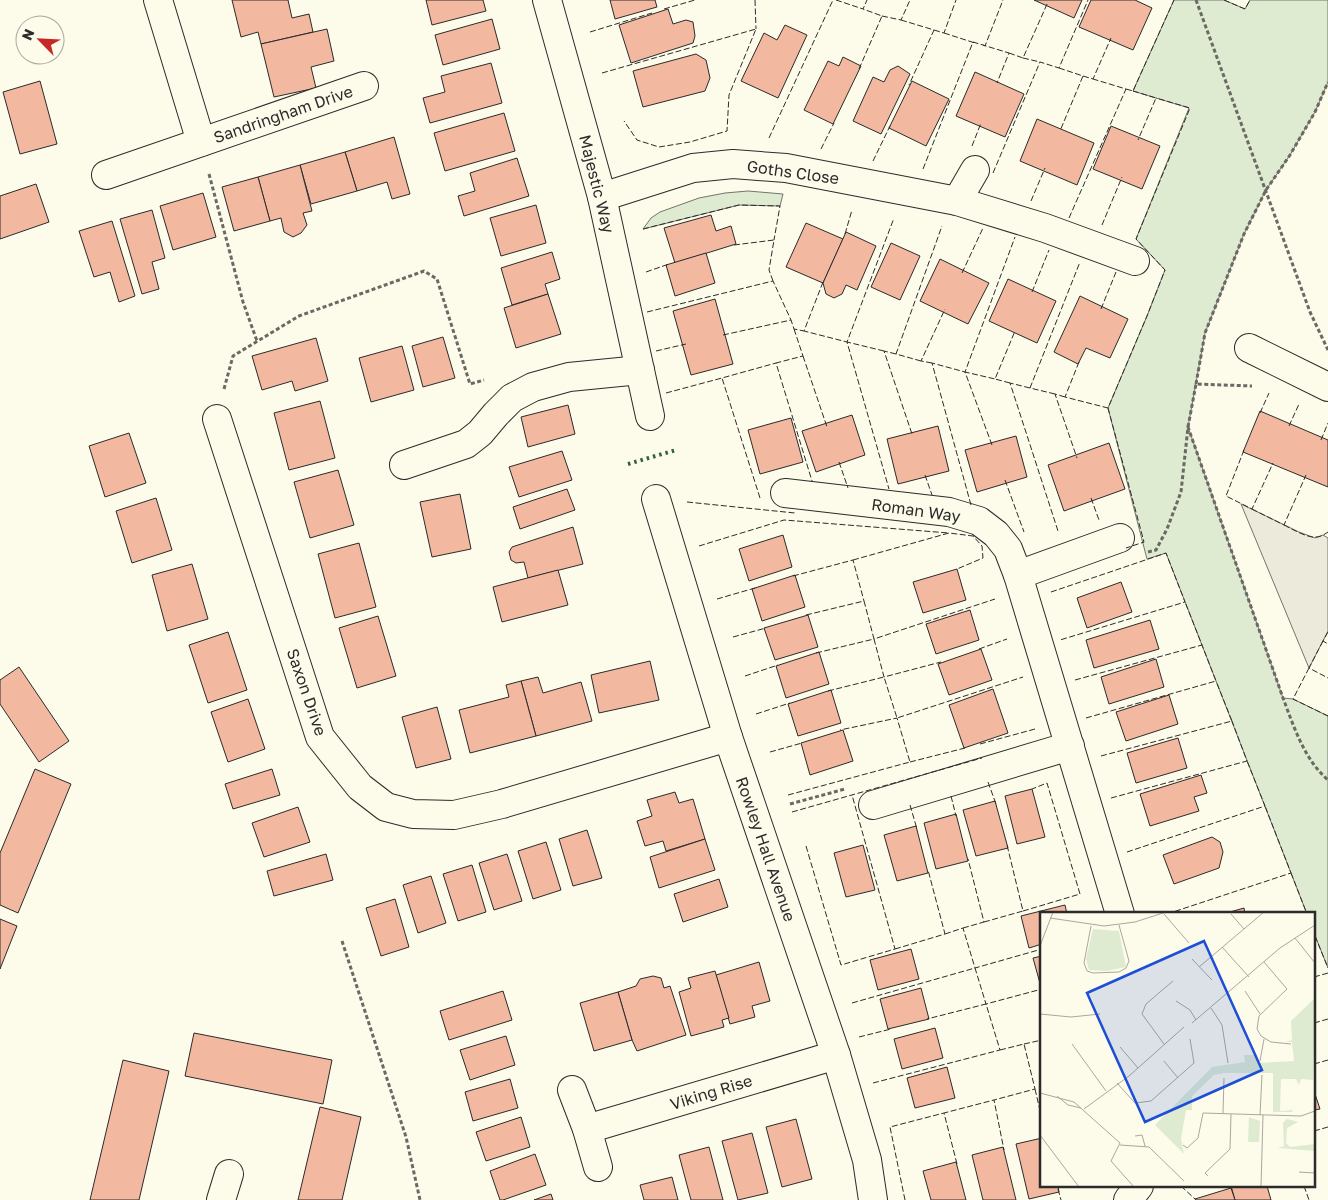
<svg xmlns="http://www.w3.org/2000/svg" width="1328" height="1200" viewBox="0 0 1328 1200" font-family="'Golos Text',sans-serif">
  <rect width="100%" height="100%" fill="#fdfbea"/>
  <g fill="#deebd1" stroke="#74746e">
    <polygon points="1174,0 1224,0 1245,9 1250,0 1328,0 1328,82 1315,112 1290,155 1266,190 1244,234 1205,333 1188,427 1283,698 1293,699 1328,716 1328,968 1314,933 1314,914 1307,914 1166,553 1147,559 1108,408 1147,316 1165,270 1136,239 1189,108 1133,91"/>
    <polygon points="748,191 783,194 780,206 739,205 643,229 651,218 660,212 699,198 725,193"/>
  </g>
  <polygon fill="#eceadb" stroke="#74746e" points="1241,504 1299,532 1315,538 1323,535 1328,538 1328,631 1309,668"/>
  <g fill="#f2b8a0" stroke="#2b2b2b">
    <polygon points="232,0 288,0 292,18 309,14 313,32 261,44 258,32 241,37"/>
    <polygon points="426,0 483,0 486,11 432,25"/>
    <polygon points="610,0 655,0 657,7 615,19"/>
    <polygon points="1034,0 1082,0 1074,18"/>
    <polygon points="1091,0 1135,0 1152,8 1133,50 1079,27"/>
    <polygon points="668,9 673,24 686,20 693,22 695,36 693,43 631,63 619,25"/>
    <polygon points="492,19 500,49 443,65 435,35"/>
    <polygon points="785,25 807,35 778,98 741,81 764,33 777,40"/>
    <polygon points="327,29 334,61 311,67 316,88 274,97 261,44"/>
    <polygon points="696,54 706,60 710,78 705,91 643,107 633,71"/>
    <polygon points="843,57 861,66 833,124 804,110 828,61 839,66"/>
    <polygon points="491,63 502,103 430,123 423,98 445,92 441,76"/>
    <polygon points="898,66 910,74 881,134 853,121 873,77 884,82 890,70"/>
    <polygon points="975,72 1024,94 1005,137 956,116"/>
    <polygon points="40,81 57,144 20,154 3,92"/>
    <polygon points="912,81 949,99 926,146 889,128"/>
    <polygon points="504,113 515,151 445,171 434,133"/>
    <polygon points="1037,119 1094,143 1077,185 1020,161"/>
    <polygon points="1111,126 1160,146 1142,189 1093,169"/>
    <polygon points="394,137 410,194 392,199 387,182 357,191 345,152"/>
    <polygon points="345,152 357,191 311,204 300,165"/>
    <polygon points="517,158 529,196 464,216 458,196 475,191 470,173"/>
    <polygon points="300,165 312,211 303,213 307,225 301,233 293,237 284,232 281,218 270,221 258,177"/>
    <polygon points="258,177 270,221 234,231 222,187"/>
    <polygon points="36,184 49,222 0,239 0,196"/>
    <polygon points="203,193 216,237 173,250 160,206"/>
    <polygon points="536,205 546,243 501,256 490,218"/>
    <polygon points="152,210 165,258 152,262 159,289 142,294 120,219"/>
    <polygon points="711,215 716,231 731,226 736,244 675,263 664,228"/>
    <polygon points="112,221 135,296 119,302 110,272 94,277 79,231"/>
    <polygon points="806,223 843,239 823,283 786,267"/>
    <polygon points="846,232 876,246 857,290 846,285 842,294 834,298 826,294 823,283"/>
    <polygon points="891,243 920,256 900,300 871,287"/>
    <polygon points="552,252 560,279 545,284 548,294 512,305 501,268"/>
    <polygon points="706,253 715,283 675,296 666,265"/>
    <polygon points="940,259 989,283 968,324 920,301"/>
    <polygon points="1008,279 1056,301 1037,343 989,321"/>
    <polygon points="548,294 561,334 516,348 504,308"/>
    <polygon points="1080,296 1128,319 1110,358 1086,348 1078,364 1054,352"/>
    <polygon points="715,299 733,364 691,375 673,311"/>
    <polygon points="443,337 455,378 423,387 412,346"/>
    <polygon points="316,338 328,381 295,391 292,381 262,390 252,356"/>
    <polygon points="402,346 414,390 371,402 359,358"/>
    <polygon points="320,401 335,458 289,470 274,413"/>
    <polygon points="568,405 575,434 528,447 521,417"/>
    <polygon points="1260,411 1328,440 1328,487 1243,452"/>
    <polygon points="852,415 865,455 816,472 802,431"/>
    <polygon points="791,418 803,462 760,474 748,430"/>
    <polygon points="938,426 949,471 898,484 887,439"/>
    <polygon points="129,433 146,483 105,497 89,446"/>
    <polygon points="1016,436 1027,477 977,492 965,450"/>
    <polygon points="1109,443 1125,489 1064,511 1048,465"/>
    <polygon points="562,451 572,480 519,497 509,467"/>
    <polygon points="338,470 354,525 310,538 294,482"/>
    <polygon points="567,489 575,510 520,529 513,507"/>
    <polygon points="460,494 471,549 432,557 420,502"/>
    <polygon points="156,498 172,550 132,563 116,511"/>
    <polygon points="573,527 583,564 528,578 524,562 516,563 511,560 509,552 512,547"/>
    <polygon points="783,535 792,567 749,581 739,549"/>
    <polygon points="359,543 376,607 335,618 318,554"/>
    <polygon points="192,564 208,619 167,631 152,575"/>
    <polygon points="957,569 966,600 923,613 913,582"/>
    <polygon points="558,570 568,605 502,622 493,587"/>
    <polygon points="795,575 805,607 762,621 752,589"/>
    <polygon points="1121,582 1132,612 1087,628 1077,598"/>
    <polygon points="970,610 979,640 936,654 926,624"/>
    <polygon points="808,615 818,647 775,660 764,628"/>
    <polygon points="378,616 396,676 357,688 339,628"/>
    <polygon points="1150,620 1159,649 1094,668 1086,640"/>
    <polygon points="228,632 247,690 208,703 189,645"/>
    <polygon points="981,649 992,680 949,695 938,664"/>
    <polygon points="819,652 829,684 786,698 776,666"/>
    <polygon points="1156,659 1164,687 1109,704 1101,677"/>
    <polygon points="650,661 659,700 599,713 591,675"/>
    <polygon points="19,667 69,741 39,762 0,704 0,680"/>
    <polygon points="538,677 543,693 581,682 592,721 536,736 521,681"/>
    <polygon points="521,681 536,736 470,753 459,710 509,697 506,685"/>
    <polygon points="993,689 1008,733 964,748 949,705"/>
    <polygon points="831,690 841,723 798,736 788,704"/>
    <polygon points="1169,695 1178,724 1126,741 1116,712"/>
    <polygon points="248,699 265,749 228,762 211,712"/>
    <polygon points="437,707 451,759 416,768 402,717"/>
    <polygon points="843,730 853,761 810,775 801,743"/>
    <polygon points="1178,738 1187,768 1136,783 1127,753"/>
    <polygon points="35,769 71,784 18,913 0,905 0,853"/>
    <polygon points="272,769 280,795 233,809 225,784"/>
    <polygon points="1201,775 1207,793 1194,797 1199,811 1150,826 1140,794"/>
    <polygon points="1032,789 1045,837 1017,844 1005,796"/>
    <polygon points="675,792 679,803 693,799 705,839 666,851 663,841 645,846 637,821 652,816 647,800"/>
    <polygon points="995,801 1008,848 976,856 963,810"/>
    <polygon points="298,807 310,842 264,857 252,823"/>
    <polygon points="956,814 968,861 936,869 924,823"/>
    <polygon points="916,826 928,873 897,881 884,835"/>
    <polygon points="587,830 602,878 573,886 559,839"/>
    <polygon points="1212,837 1220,842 1223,852 1219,868 1174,884 1163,855"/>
    <polygon points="705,839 715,870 659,888 650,857"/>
    <polygon points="546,842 561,890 533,899 518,851"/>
    <polygon points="863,845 875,890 846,897 834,853"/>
    <polygon points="326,854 333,880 274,896 267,871"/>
    <polygon points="507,854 522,901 494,910 479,863"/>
    <polygon points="472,865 486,912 458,921 443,874"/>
    <polygon points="431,876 446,923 418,933 403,885"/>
    <polygon points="719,879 728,907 683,922 674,894"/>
    <polygon points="395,899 409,947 381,956 366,908"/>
    <polygon points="1065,905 1067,914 1042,914 1042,944 1029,948 1021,916"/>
    <polygon points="1244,908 1245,914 1223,914"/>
    <polygon points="0,919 17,926 0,969"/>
    <polygon points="911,949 919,979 878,990 870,960"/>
    <polygon points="1042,956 1042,987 1041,987 1033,958"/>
    <polygon points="759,962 770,1001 752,1006 755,1017 730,1024 716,975"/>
    <polygon points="715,971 729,1018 722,1020 724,1027 691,1036 679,992 691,988 688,978"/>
    <polygon points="653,976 661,978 664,988 670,986 686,1035 637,1051 632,1040 618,992 636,986 640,979"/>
    <polygon points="921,988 929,1019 888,1029 880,999"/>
    <polygon points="503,991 512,1020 449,1040 440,1011"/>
    <polygon points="618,992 632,1040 594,1051 580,1003"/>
    <polygon points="935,1028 943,1058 902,1069 894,1039"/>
    <polygon points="194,1033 332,1060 323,1104 185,1076"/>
    <polygon points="506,1036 515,1065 470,1080 460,1050"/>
    <polygon points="123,1060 169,1071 139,1200 90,1200"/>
    <polygon points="947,1067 955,1098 915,1108 907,1078"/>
    <polygon points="510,1079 518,1108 473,1121 465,1092"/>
    <polygon points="1314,1091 1320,1109 1314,1110"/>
    <polygon points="320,1107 361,1117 342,1200 298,1200"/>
    <polygon points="521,1117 530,1147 486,1161 476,1132"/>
    <polygon points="796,1119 812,1179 782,1187 766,1127"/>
    <polygon points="752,1133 768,1193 738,1200 722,1141"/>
    <polygon points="1042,1138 1042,1186 1058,1186 1059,1192 1029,1199 1016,1144"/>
    <polygon points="709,1147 723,1200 691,1200 679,1155"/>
    <polygon points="1003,1147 1016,1200 983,1200 972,1155"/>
    <polygon points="535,1154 546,1185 503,1200 500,1200 490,1171"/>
    <polygon points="956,1162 966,1200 931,1200 923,1171"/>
    <polygon points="672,1177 678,1200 644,1200 640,1185"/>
    <polygon points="1231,1186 1267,1186 1271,1200 1235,1200"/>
    <polygon points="1231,1188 1235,1200 1196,1200 1195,1199"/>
    <polygon points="551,1194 553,1200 534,1200"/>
  </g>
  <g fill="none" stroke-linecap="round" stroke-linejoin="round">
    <defs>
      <g id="minor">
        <polyline points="158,0 201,142"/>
        <polyline points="547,0 602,197 650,416"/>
        <polyline points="106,175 364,86"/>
        <polyline points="602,197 693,168 733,164 786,168 957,201 1045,228 1135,261"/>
        <polyline points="957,201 975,170"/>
        <polyline points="1249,348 1328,387"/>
        <polyline points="217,419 320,737 360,787 386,807 413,814 454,815 502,804 728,737"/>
        <polyline points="404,465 466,444 480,433 496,414 512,398 533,387 569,377 640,370"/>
        <polyline points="785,493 949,512 979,521 996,534 1008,549 1018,575 1120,914"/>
        <polyline points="656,499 728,737 836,1055 867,1160 873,1200"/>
        <polyline points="1018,575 1120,538"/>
        <polyline points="873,805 1070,746"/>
        <polyline points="572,1090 587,1129 598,1167"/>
        <polyline points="587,1129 836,1055"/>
        <polyline points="221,1200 229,1174"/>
        <polyline points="1128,1200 1139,1186"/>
      </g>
    </defs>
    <use href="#minor" stroke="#2b2b2b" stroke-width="30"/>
    <g stroke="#6a6964" stroke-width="3" stroke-dasharray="4 2.5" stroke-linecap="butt">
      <polyline points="1196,0 1310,312 1328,350"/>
      <polyline points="209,174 243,302 257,341"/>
      <polyline points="1196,384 1205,333 1244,234 1266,190 1290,155 1315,112 1328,82"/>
      <polyline points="224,389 233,356 299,316 424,271 437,279 470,384 484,380"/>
      <polyline points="1188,427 1196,384 1252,386"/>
      <path d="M1148,552L1156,550L1167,529L1181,492L1188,427L1283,698C1294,727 1304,759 1328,780"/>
      <polyline points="790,804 845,789"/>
      <polyline points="342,941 406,1137 420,1200"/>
    </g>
    <use href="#minor" stroke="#fdfbea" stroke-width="28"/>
    <polyline stroke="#34623c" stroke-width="4" stroke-dasharray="2.5 4" stroke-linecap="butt" points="628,464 676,450"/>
    <g stroke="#2b2b2b" stroke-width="1" stroke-dasharray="6 2.5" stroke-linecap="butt">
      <polyline points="755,0 756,29"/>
      <polyline points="836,0 863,9 867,0"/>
      <polyline points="1224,0 1245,9 1250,0"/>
      <polyline points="664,9 695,0"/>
      <polyline points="882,16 901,20 910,0"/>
      <polyline points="901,20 934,30 909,85"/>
      <polyline points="934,30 944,33 956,0"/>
      <polyline points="590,32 652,13"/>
      <polyline points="944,33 975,43"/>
      <polyline points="983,45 985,46 1003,0"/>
      <polyline points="1009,53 1023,58 1048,2"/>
      <polyline points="1023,58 1040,62"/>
      <polyline points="1059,68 1083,76 1060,131"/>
      <polyline points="859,69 882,16 863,9"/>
      <polyline points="602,73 756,29 729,95 727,131 690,142 659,147 637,140 624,121"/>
      <polyline points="1083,76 1093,79 1111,38"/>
      <polyline points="1126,89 1133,91 1174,0"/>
      <polyline points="1133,91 1156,98 1138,140"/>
      <polyline points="769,138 833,0"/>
      <polyline points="972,146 981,123"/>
      <polyline points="821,149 834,123"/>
      <polyline points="873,161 890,126"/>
      <polyline points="923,169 973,42 1009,53 997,83"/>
      <polyline points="993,173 1040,62 1059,68 1088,0"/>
      <polyline points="1031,201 1045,168"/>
      <polyline points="1069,218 1126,89 1093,79"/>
      <polyline points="1102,225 1122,177"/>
      <polyline points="643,229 739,205 780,206 774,240"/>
      <polyline points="845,234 852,210"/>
      <polyline points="734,245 774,240 769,270 773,281"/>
      <polyline points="646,272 669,264"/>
      <polyline points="962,273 983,228"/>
      <polyline points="823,282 804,331 847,342 894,218"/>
      <polyline points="1032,292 1049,250"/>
      <polyline points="1101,309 1116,272"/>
      <polyline points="647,312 773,281 791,320"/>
      <polyline points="794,329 803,356 776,363 812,481"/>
      <polyline points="723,335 791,320 794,329 804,331"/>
      <polyline points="656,351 686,344"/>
      <polyline points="884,351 847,342 889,489"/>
      <polyline points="896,354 884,351 912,434"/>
      <polyline points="803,356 827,427"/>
      <polyline points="921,361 896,354 942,226"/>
      <polyline points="1079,362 1065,397 1108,408 1147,316 1165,270 1136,239 1190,108 1156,98"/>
      <polyline points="932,363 921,361 945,309"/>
      <polyline points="1010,383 995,379 1015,331"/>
      <polyline points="1030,388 1010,383 1058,531"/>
      <polyline points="666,393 722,378"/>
      <polyline points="1055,394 1030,388 1080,262"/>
      <polyline points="1065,397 1055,394 1077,458"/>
      <polyline points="1108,408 1144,542 1126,548"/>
      <polyline points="1260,413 1269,393"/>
      <polyline points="1289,426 1299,404"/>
      <polyline points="1321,440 1328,423"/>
      <polyline points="992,445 965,372 995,379"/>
      <polyline points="1244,450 1226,496 1252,509 1273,463"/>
      <polyline points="839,462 848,488"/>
      <polyline points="925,475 932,495"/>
      <polyline points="1005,480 1024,532"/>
      <polyline points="760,498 722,378 776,363"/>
      <polyline points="1091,498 1099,520"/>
      <polyline points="687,502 795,513"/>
      <polyline points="971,505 932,363 965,372 1015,237"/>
      <polyline points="1252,509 1284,525 1306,475"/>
      <path d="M1284,525C1292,529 1307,538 1316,537C1321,537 1325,534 1328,532"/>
      <polyline points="699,546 784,520 949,533"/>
      <polyline points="853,560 949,533 973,536 982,546 983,558 957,569"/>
      <polyline points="793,576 853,560 864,601"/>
      <polyline points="1051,592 1166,553 1185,602 1060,640"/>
      <polyline points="717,599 755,588"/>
      <polyline points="806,615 864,601 874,639 995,599"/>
      <polyline points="1328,632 1323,641 1328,644"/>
      <polyline points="733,637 766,628"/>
      <polyline points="1323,641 1309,668 1328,678"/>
      <polyline points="979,649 1007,639"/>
      <polyline points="816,653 874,639 884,677 941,662"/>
      <polyline points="1309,668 1293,699 1328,716"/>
      <polyline points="745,676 778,665"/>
      <polyline points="1075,680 1202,645 1185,602"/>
      <polyline points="828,691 884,677 897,718 1023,677"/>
      <polyline points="756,714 790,703"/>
      <polyline points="1086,718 1216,681 1202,645"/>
      <polyline points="980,744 1035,729"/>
      <polyline points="770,752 802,743"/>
      <polyline points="1101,756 1232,721 1216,681"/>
      <polyline points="910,762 965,748"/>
      <polyline points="988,782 996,804"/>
      <polyline points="788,795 910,762 897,718 840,730"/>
      <polyline points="951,796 956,816"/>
      <polyline points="1111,798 1247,761 1232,721"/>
      <polyline points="910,805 917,829"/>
      <polyline points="792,812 982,758"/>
      <polyline points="806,846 841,965 895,949 852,795"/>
      <polyline points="1127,852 1265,806 1247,761"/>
      <polyline points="1291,873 1307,914"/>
      <polyline points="1023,911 1080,894 1047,783 1032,789"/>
      <polyline points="1167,914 1291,873 1265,806"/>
      <polyline points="984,922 1023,911 1007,845"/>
      <polyline points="963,928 984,922 968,859"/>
      <polyline points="945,934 963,928 975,968 1042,949"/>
      <polyline points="1315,936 1328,968"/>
      <polyline points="895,949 945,934 928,870"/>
      <polyline points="1314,977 1328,973"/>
      <polyline points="852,1003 975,968 986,1004 1042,989"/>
      <polyline points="1314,1023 1328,1019"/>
      <polyline points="859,1037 891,1029"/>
      <polyline points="1024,1044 1042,1040"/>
      <polyline points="1000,1050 1024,1044 1035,1089 994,1100 1004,1150"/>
      <polyline points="1314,1064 1328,1060"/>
      <polyline points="873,1083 1000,1050 986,1004 927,1019"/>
      <polyline points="1035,1089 1042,1119"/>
      <polyline points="1314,1131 1328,1127"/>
      <polyline points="957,1164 944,1113 994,1100"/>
      <polyline points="1181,1186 1196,1200"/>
      <polyline points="1304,1186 1309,1200"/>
      <polyline points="1058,1189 1061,1200"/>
      <polyline points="905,1200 890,1127 944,1113"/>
    </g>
  </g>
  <g text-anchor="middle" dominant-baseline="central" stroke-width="4" stroke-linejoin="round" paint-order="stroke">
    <g font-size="16" fill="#2b2b2b" stroke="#fdfbea">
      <text transform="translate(283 114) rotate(-19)">Sandringham Drive</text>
      <text transform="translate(793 172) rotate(8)">Goths Close</text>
      <text transform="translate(597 184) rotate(76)">Majestic Way</text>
      <text transform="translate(916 510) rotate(8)">Roman Way</text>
      <text transform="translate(307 692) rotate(71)">Saxon Drive</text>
      <text transform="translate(766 849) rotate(71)">Rowley Hall Avenue</text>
      <text transform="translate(711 1092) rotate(-17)">Viking Rise</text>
    </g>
  </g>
  <g transform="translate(1040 912)">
    <rect width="275" height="275" fill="#fdfbea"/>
    <path d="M53,17L79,19L86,55L67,59L49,58L46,47ZM275,86L273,168L261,167L259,173L256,167H241L240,199L253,198L252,200H233V161H184L174,163L152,184V198H146L141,227L144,242L115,213L172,155L205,150L204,143H217L218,151L254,149L252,130H245L252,128L251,109ZM209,205L220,209L219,230H208ZM247,207L258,210L247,216L246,231L250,235L275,232V239L238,236L244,234L243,211Z" fill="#deebd1"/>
    <path fill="none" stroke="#a9a89e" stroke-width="1" d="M124,2L149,31M191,2L204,17M10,6L64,14L95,10L126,0M51,14L44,51L47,59L53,61L79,60L86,56L89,49L79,13M255,26L275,51M0,34L13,0M182,35L209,65M152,47L172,68M224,50L247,77L219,104L217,117L221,124L231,130L251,132M159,55L224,0M205,79L220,102M136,89L150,98L156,108M171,96L182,113L188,151M0,102L31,105L60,102M152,111L240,36L275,13M32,132L66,179M124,132L102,102L106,92L133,69M80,135L98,156M124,149L138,166M220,149L224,127M77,171L95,191L111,189L154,151L150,127M0,181L34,190L80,231L71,249L94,275M17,184L28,193L41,196M44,197L89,164L144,115M183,201L184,166M220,203L222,163M0,223L39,275M95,224L102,223L105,234M80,233L109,235L144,269M143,233L147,236L158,226L163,201L261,204L275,199M259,260L275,261M168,264L165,261L190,237L191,202M221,275L223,203"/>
    <path fill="#1d4ed8" fill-opacity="0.15" stroke="#1d4ed8" stroke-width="2.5" d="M164,29L222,158L105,210L47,81Z"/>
    <rect width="275" height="275" fill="none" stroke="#2b2b2b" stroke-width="2.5"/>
  </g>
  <g transform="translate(40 40) rotate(294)"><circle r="24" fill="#fdfbea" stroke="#a9a89e"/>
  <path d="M0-4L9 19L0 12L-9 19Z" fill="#c62828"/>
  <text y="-8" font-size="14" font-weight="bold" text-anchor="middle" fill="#2b2b2b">N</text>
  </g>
</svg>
